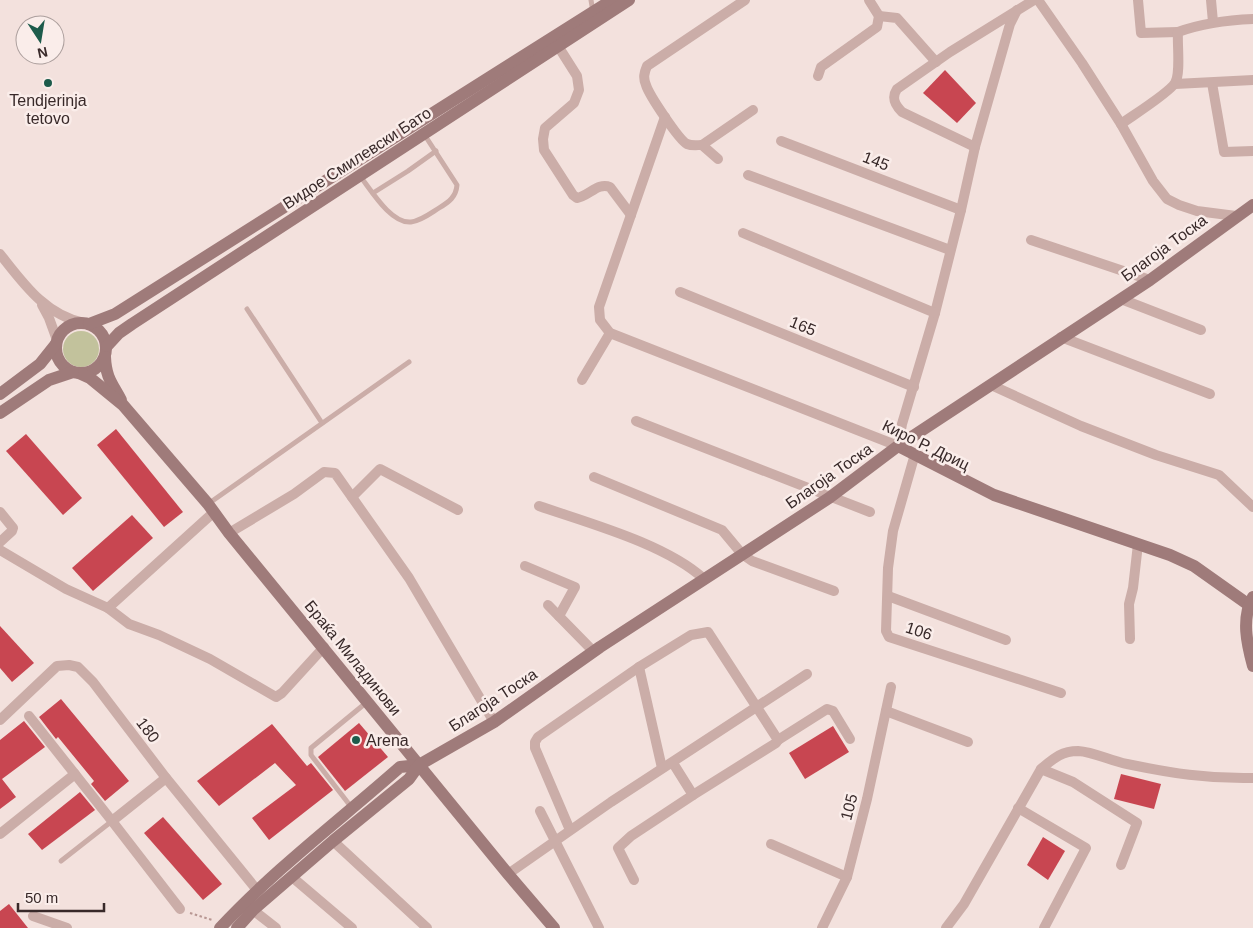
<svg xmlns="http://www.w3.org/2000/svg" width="1253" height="928" viewBox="0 0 1253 928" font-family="Helvetica,sans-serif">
  <rect width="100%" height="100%" fill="#f3e1dd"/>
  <circle fill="#c2c29c" cx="81" cy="349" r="18"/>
  <g fill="#c84651">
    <polygon points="945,70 976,103 957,123 923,93"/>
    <polygon points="116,429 183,512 164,527 97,445"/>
    <polygon points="26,434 82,498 63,515 6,451"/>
    <polygon points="132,515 153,538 93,591 72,568"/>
    <polygon points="0,626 34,663 12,682 0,668"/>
    <polygon points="61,699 129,781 105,801 91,784 94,781 58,737 56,739 39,717"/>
    <polygon points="24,721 45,747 2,779 16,797 0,809 0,740"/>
    <polygon points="359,723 388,757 345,791 318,757"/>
    <polygon points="272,724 307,766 311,763 333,790 269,840 252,818 296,785 275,763 219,806 197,781"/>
    <polygon points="833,726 849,752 805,779 789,753"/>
    <polygon points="1121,774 1161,784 1154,809 1114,799"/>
    <polygon points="80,792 95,810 42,850 28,834"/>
    <polygon points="163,817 222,884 203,900 144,833"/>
    <polygon points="1043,837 1065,851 1048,880 1027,865"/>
    <polygon points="9,904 28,928 0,928 0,911"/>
  </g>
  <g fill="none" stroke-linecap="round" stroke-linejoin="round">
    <polyline stroke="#b79692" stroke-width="2" stroke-dasharray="2.5 2.5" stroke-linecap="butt" points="190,913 212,920"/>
    <g stroke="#cbada8" stroke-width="5">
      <polyline points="591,0 593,12"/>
      <path d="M360,176C371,190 391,224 411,222C421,221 431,213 439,208C449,202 456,197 457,185L424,134"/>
      <polyline points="373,193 408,171 436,151"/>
      <polyline points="247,309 322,423"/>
      <polyline points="208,504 409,362"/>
      <polyline points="352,808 311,755 311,748 367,702"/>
      <polyline points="61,861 112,821"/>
    </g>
    <g stroke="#cbada8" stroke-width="10">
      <polyline points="1038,0 1082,63 1121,124 1153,181 1167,199 1179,205 1197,211 1236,216"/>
      <polyline points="1138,0 1141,33 1178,32"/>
      <polyline points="1211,0 1213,22"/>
      <polyline points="879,16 897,18 936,62"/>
      <path d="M558,46L577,76L579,90L574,103L545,128L543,139L544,150L573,195L577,198C589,196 598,182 610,187L631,215"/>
      <polyline points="818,76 821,67 877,27 879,16 869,0"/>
      <polyline points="1212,83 1224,152 1253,151"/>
      <polyline points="1175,84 1253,80"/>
      <polyline points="665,117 599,307 600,320 610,333 898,446 902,424 935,313 961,210 975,147 1010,24 1017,10"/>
      <path d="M1121,124C1132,116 1169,93 1175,83C1181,74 1177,44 1178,32C1203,23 1227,20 1253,19"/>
      <polyline points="781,141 961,210"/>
      <polyline points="702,145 753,110"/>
      <path d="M975,147L902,112C895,105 891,98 897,89L950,52L1034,0"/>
      <path d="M718,159L702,145C697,145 692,146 687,144C679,140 649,95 646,85C643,78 644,73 647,66L745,0"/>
      <polyline points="748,175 950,250"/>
      <polyline points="743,233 935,313"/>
      <polyline points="1031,240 1150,280"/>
      <path d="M0,254C23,283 45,315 84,323"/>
      <polyline points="680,292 914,387"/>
      <polyline points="1121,299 1201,330"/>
      <polyline points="42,305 49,318 57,340"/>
      <polyline points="1061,337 1210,394"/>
      <polyline points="582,380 610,333"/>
      <polyline points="991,385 1081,426 1156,455 1219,475 1253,507"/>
      <polyline points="636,421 870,512"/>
      <polyline points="915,454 893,531 888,568 886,631 889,637 1061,693"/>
      <polyline points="594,477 722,530 742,554 752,561 834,591"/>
      <polyline points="352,497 380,469 458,510"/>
      <path d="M539,506C588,523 666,544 704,579"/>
      <polyline points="0,512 13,528 12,531 0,542"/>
      <polyline points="229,533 294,494 324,472 335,473 409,578 494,722"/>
      <polyline points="0,550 66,589 108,608 214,512"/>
      <polyline points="525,566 575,587 559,616"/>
      <polyline points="888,596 1006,640"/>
      <polyline points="548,605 594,652"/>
      <polyline points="108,608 129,624 159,635 210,659 276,697 282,693 324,647"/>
      <polyline points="1130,639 1129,604 1133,588 1138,544"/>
      <polyline points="886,711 968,742"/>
      <polyline points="29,716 112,821"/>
      <polyline points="0,720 57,666 69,665 78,667 93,682 166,778 257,890"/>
      <polyline points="778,740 827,709 833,711 850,739"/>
      <polyline points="673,763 693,795"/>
      <polyline points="1041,769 1073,782 1137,823 1121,865"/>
      <polyline points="166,778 112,821 180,909"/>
      <polyline points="1018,808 1086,848 1044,928"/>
      <polyline points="540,811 599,928"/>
      <polyline points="570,830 535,748 535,742 538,737 639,667 662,768"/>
      <polyline points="0,834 75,774"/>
      <polyline points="333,841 427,928"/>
      <polyline points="771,844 847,877"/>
      <polyline points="508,874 611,802 807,674"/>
      <polyline points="292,877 352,928"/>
      <polyline points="634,880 618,848 631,836 693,795 776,743 778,740 708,632 691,635 639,667"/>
      <polyline points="253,910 276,928"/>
      <polyline points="33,916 67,928"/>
      <polyline points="822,928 847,877 867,799 891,687"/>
      <path d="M946,928L964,904L1041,769C1053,759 1061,751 1078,751C1095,752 1110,761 1127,764C1171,773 1207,779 1253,778"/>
    </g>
    <g stroke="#9f7b7a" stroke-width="12">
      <circle cx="81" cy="348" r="25"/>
      <polyline points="89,324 115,314 612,0"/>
      <polyline points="107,346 119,333 132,324 629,0"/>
      <path d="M105,357C106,378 112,383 121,400"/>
      <polyline points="79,373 90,378 123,405 208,504 229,533 508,874 554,928"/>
      <polyline points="0,394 40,364 56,344"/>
      <polyline points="0,413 49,380 73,372"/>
      <polyline points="898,446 994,495 1170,555 1194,566 1249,605"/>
      <path d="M1253,597C1241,618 1247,644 1253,666"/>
      <path d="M220,928C275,869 340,820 400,767L419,765"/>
      <polyline points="237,928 253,910 333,841 409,779 419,765 494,722 600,647 829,498 898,446 1150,280 1253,205"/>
    </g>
  </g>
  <g fill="#1d5b4b" stroke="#faedea" stroke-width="2">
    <circle cx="48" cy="83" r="5"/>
    <circle cx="356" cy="740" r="5"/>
  </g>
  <g text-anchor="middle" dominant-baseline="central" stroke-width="5" stroke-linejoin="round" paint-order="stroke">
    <g font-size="16" fill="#382929" stroke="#faedea">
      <text x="48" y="100">Tendjerinja<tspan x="48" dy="18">tetovo</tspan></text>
      <text x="366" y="740" text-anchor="start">Arena</text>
    </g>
    <g font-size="16" fill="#382929" stroke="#faedea">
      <text transform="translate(357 158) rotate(-33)">Видое Смилевски Бато</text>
      <text transform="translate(876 161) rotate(21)">145</text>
      <text transform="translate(1164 248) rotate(-36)">Благоја Тоска</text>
      <text transform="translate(803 326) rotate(22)">165</text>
      <text transform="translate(926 445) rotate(26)">Киро Р. Дриц</text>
      <text transform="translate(829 476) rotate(-35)">Благоја Тоска</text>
      <text transform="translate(919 631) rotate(18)">106</text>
      <text transform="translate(353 658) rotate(51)">Браќа Миладинови</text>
      <text transform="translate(493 700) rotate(-33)">Благоја Тоска</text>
      <text transform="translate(148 730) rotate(53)">180</text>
      <text transform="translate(849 807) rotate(-76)">105</text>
    </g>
  </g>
  <g transform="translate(40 40) rotate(168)"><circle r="24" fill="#faedea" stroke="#ac9f9d"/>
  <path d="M0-4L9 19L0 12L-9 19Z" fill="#1d5b4b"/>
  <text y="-8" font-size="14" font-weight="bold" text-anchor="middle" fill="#382929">N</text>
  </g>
  <path d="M18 903v8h86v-8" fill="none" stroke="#382929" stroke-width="2.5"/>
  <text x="25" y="903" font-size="15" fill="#382929" stroke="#faedea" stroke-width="4" paint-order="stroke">50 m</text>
</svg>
